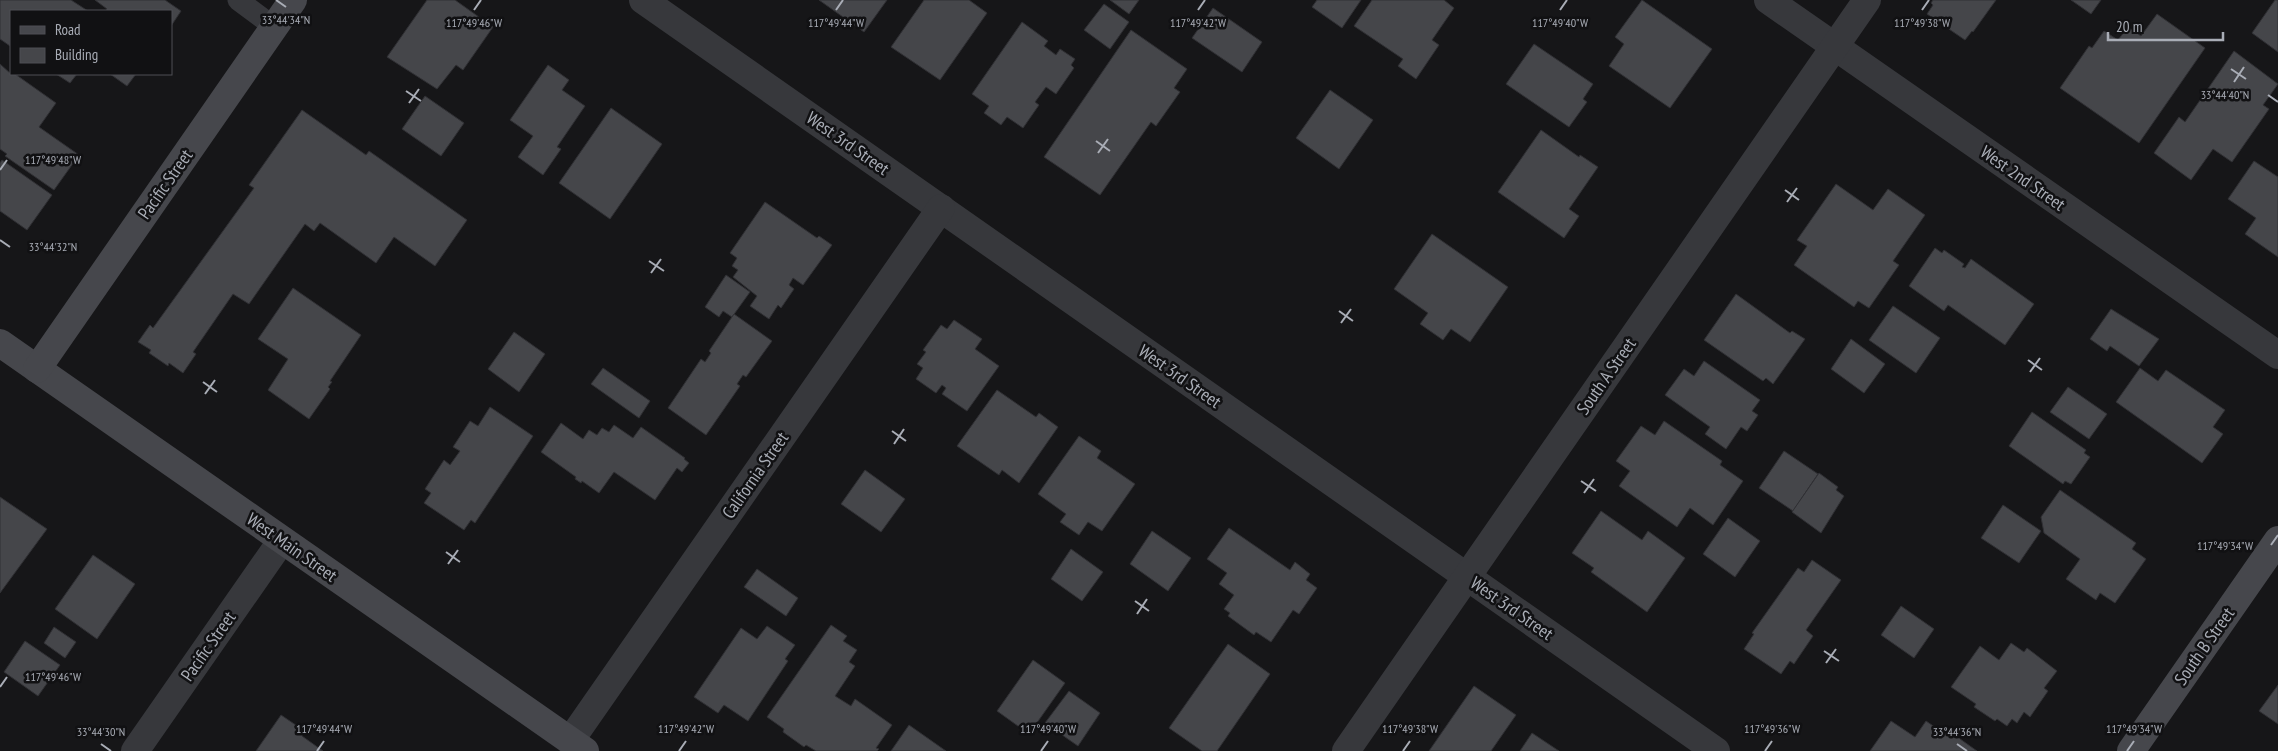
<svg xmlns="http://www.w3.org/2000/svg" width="2278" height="751" viewBox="0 0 2278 751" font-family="'PT Sans Narrow',sans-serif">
  <rect width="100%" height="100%" fill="#161618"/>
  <g fill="#45464a" stroke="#303034">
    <polygon points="0,0 71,0 88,11 11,11 10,46 0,39"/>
    <polygon points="95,0 165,0 181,11 171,26 171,11 105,11 107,9"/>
    <polygon points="427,0 455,0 493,27 463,70 456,65 437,89 387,57"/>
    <polygon points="819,0 887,0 864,32"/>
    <polygon points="924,0 969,0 987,13 940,80 891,47"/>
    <polygon points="1110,0 1139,0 1129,14"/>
    <polygon points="1317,0 1361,0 1342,28 1312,7"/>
    <polygon points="1372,0 1444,0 1454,8 1432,40 1439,45 1416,79 1398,66 1403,59 1354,26"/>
    <polygon points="1642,0 1712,49 1670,108 1609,66 1624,44 1615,37"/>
    <polygon points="1933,0 1996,0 1973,32 1972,31 1965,40 1927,14 1933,5 1931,3"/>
    <polygon points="2071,0 2101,0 2091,14"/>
    <polygon points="2275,0 2278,0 2278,52 2252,33"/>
    <polygon points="1104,4 1129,22 1110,49 1084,30"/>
    <polygon points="1213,8 1262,42 1242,72 1192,38"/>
    <polygon points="2157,14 2205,48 2139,143 2060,88 2089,46 2092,48 2104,31 2118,40 2128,27 2141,36"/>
    <polygon points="1022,22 1048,41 1044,46 1056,55 1060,49 1075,59 1071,65 1074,68 1056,94 1046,87 1035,102 1039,105 1023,128 1007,117 1001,125 984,113 989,106 972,94"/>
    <polygon points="1131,30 1187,69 1174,88 1180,92 1156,126 1151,122 1100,195 1044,157"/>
    <polygon points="1534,44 1593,84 1583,99 1587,102 1569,127 1506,84"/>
    <polygon points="2234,51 2278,84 2263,105 2269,109 2232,162 2213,149 2191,180 2154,153 2179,117 2185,122"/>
    <polygon points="0,64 11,74 15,74 56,103 39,127 79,155 54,190 5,156 7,154 0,149"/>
    <polygon points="548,65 569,80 562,90 585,106 557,147 561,149 543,175 518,157 533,136 510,120"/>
    <polygon points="56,74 77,74 70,83"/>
    <polygon points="110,74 136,74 127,86"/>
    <polygon points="1330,90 1373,120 1339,169 1296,138"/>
    <polygon points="425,96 464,123 441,156 402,129"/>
    <polygon points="611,108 662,144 610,219 559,183"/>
    <polygon points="302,110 366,155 369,151 467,220 435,266 394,237 376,263 320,223 314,231 305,224 249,304 233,294 193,352 196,354 183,373 169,363 168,366 149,353 151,350 138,342 150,325 153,328 254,188 249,185"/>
    <polygon points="1541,130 1579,157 1580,155 1598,167 1569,209 1579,216 1564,238 1498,192"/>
    <polygon points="2,160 52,195 27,230 0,211 0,163"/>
    <polygon points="2254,161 2278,177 2278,257 2245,234 2256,218 2228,199"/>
    <polygon points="1836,184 1873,210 1888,189 1925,215 1893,261 1899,265 1869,308 1858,301 1854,307 1794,265 1807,246 1797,240"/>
    <polygon points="765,202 817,238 819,236 832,245 803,285 793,278 789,285 794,289 781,308 778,305 769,319 750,306 757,296 733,277 738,270 732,266 737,258 730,253"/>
    <polygon points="1432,234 1508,287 1470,342 1451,329 1443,340 1420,324 1428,313 1394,289"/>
    <polygon points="1935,248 1942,253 1944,250 1964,264 1962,267 1965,268 1971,259 2034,304 2005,345 1948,305 1944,311 1909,286"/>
    <polygon points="726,275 750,292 732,317 723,311 719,317 705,307"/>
    <polygon points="293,288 361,335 330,381 332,382 328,387 330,389 309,419 268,390 288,359 258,339"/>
    <polygon points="1736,294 1790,333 1792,331 1805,339 1773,384 1766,378 1763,381 1704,340"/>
    <polygon points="1893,306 1940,338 1916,373 1869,340"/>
    <polygon points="2111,309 2159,339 2139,366 2110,346 2107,351 2090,339"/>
    <polygon points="734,314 772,341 746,377 743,375 737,384 740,386 706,435 668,408 701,359 705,362 711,353 709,351"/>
    <polygon points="954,320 982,339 975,349 999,366 967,411 942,394 946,388 942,385 936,393 916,379 923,368 917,364 926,352 923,350 941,325 947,329"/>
    <polygon points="514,332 545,354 519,392 488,369"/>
    <polygon points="1851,339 1885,364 1864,393 1831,369"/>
    <polygon points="1704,361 1760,400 1752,411 1758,415 1747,431 1741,427 1726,449 1705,434 1710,427 1665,395 1684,369 1694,376"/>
    <polygon points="603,368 650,401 639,418 591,384"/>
    <polygon points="2140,368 2158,381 2166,370 2225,410 2213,427 2223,434 2202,463 2116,402"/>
    <polygon points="2068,387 2107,414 2089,439 2050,412"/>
    <polygon points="997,390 1036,417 1039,413 1058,427 1019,483 1002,470 999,475 957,446"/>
    <polygon points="490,407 533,436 475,523 471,520 464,530 424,503 431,493 425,489 444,460 450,465 460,451 453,447 470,421 478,426"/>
    <polygon points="2032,412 2086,450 2084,453 2090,457 2071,484 2065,481 2063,484 2009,446"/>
    <polygon points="1664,421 1722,461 1720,465 1743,481 1713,525 1690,508 1677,527 1619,486 1630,471 1616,461 1641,426 1655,435"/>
    <polygon points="561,423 583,439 589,430 597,435 602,428 609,432 614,425 633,438 641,427 685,458 684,459 689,463 682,472 677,468 655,500 614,472 599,493 582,481 581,483 575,479 576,477 541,452"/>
    <polygon points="1079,436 1101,451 1097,458 1135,484 1102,531 1088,522 1079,535 1060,522 1066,514 1038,494"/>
    <polygon points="1784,451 1818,474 1793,511 1759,488"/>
    <polygon points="865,470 905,499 881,532 841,504"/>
    <polygon points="1819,473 1838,487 1836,490 1844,496 1821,533 1792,512"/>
    <polygon points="2060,490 2136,543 2132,549 2146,559 2115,603 2100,593 2096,600 2066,579 2080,559 2044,533 2041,517"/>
    <polygon points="0,497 47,529 0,593"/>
    <polygon points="2003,505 2041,531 2019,563 1981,538"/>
    <polygon points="1601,511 1642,540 1648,531 1685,558 1647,612 1591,572 1594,568 1572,553"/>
    <polygon points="1728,518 1760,541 1735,577 1703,554"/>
    <polygon points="1229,528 1290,570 1295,562 1310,574 1306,580 1317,588 1299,614 1293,610 1271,642 1256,632 1254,635 1228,616 1230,613 1224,609 1234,595 1219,584 1227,573 1207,559"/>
    <polygon points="1152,531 1191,558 1168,591 1130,564"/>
    <polygon points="1071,549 1103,572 1082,601 1051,579"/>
    <polygon points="93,555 135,584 97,639 55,609"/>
    <polygon points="1812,560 1841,580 1806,630 1813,636 1794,664 1790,661 1781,674 1744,649 1754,634 1752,633 1798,568 1804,572"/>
    <polygon points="757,569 798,598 786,616 744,587"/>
    <polygon points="1901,606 1934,629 1914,658 1881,635"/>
    <polygon points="831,625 847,636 843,641 857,650 849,662 855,666 835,696 851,706 855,699 892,725 876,748 879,749 877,751 816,751 806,745 804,747 783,732 784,729 767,717"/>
    <polygon points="767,626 795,645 785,659 788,661 748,721 724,705 718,713 694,697 741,628 757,639"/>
    <polygon points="54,627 76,642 65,658 44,643"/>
    <polygon points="25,641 60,665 38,696 4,672"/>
    <polygon points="2011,643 2024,652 2027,648 2057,671 2044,688 2048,691 2030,717 2024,712 2017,723 2012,719 2007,726 1997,719 1995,721 1974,707 1976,704 1951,687 1980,646 1999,660"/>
    <polygon points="1228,644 1270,674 1217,751 1202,751 1169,728"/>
    <polygon points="1033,660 1065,683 1029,734 997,711"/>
    <polygon points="2278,685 2278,724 2259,711"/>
    <polygon points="1474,686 1516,715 1491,751 1429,751"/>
    <polygon points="1069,691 1100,713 1078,746 1045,723"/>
    <polygon points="281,715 306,732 302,736 323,751 256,751"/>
    <polygon points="1891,721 1915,737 1926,721 1939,730 1942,726 1977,751 1870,751"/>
    <polygon points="909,725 946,751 891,751"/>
    <polygon points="1532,733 1559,751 1520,751"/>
  </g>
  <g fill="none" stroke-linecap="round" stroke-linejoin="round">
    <polyline stroke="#37383c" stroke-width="21" points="238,0 274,27"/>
    <g stroke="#37383c" stroke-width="28">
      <polyline points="643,0 1716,751"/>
      <polyline points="1768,0 2278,355"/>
      <polyline points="570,741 941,208"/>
      <polyline points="135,751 282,540"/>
      <polyline points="1346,751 1867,0"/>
    </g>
    <g stroke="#46474c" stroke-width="28">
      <polyline points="0,343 585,751"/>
      <polyline points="37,369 293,0"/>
      <polyline points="2131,751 2278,540"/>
    </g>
  </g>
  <path fill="none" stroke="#a9adb6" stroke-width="2" d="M276,0L286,7M474,10L481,0M836,10L843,0M1198,10L1205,0M1560,10L1567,0M1922,10L1929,0M2231,69L2246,79M2234,82L2244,67M406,91L421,101M2268,95L2278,102M409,103L419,89M1096,141L1110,151M1098,153L1108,139M0,170L7,160M1785,190L1799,200M1787,202L1797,188M0,240L10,247M649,261L664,271M651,273L661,259M1339,311L1353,321M1341,323L1351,309M2028,360L2042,370M2030,372L2040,358M203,382L217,392M205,394L215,380M892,431L906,441M894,444L904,429M1581,481L1596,491M1584,493L1594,479M2271,545L2278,535M446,552L460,562M448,564L458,550M1135,601L1149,611M1137,614L1147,599M1824,651L1839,661M1826,663L1836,649M0,687L7,677M101,744L111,751M1957,744L1967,751M317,751L324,741M679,751L686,741M1041,751L1048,741M1403,751L1410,741M1765,751L1772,741M2127,751L2134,741"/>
  <g text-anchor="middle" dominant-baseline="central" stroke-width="5" stroke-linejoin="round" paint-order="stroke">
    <g font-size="18" fill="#a9adb6" stroke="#111113">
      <text transform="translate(848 143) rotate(35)">West 3rd Street</text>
      <text transform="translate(2023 178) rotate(35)">West 2nd Street</text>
      <text transform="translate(165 184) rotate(-55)">Pacific Street</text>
      <text transform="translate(1180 376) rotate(35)">West 3rd Street</text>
      <text transform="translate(1606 376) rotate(-55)">South A Street</text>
      <text transform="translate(755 475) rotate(-55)">California Street</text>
      <text transform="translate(292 547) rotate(35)">West Main Street</text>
      <text transform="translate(1512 608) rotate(35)">West 3rd Street</text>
      <text transform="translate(208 646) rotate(-55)">Pacific Street</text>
      <text transform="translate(2204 646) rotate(-55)">South B Street</text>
    </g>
  </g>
  <g font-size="12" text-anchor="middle" fill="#a9adb6" stroke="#111113" stroke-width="5" stroke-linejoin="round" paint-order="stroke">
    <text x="286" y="24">33°44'34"N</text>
    <text x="474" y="27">117°49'46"W</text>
    <text x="836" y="27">117°49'44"W</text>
    <text x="1198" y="27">117°49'42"W</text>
    <text x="1560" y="27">117°49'40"W</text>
    <text x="1922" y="27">117°49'38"W</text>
    <text x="2225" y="99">33°44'40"N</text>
    <text x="53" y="164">117°49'48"W</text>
    <text x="53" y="251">33°44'32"N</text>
    <text x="2225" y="550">117°49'34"W</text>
    <text x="53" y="681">117°49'46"W</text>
    <text x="324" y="733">117°49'44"W</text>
    <text x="686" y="733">117°49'42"W</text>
    <text x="1048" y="733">117°49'40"W</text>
    <text x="1410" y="733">117°49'38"W</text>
    <text x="1772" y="733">117°49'36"W</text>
    <text x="2134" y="733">117°49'34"W</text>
    <text x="101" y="736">33°44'30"N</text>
    <text x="1957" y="736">33°44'36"N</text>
  </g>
  <rect x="10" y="10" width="162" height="65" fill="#111113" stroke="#4e4f54"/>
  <rect x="20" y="26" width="25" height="8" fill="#46474c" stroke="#4e4f54"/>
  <text x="55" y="35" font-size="15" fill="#a9adb6">Road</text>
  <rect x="20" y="48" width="25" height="15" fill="#45464a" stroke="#4e4f54"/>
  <text x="55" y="60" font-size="15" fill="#a9adb6">Building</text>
  <path d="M2108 32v8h115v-8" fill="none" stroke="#a9adb6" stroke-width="2.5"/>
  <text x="2116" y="32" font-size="15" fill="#a9adb6" stroke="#111113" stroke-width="4" paint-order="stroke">20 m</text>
</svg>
